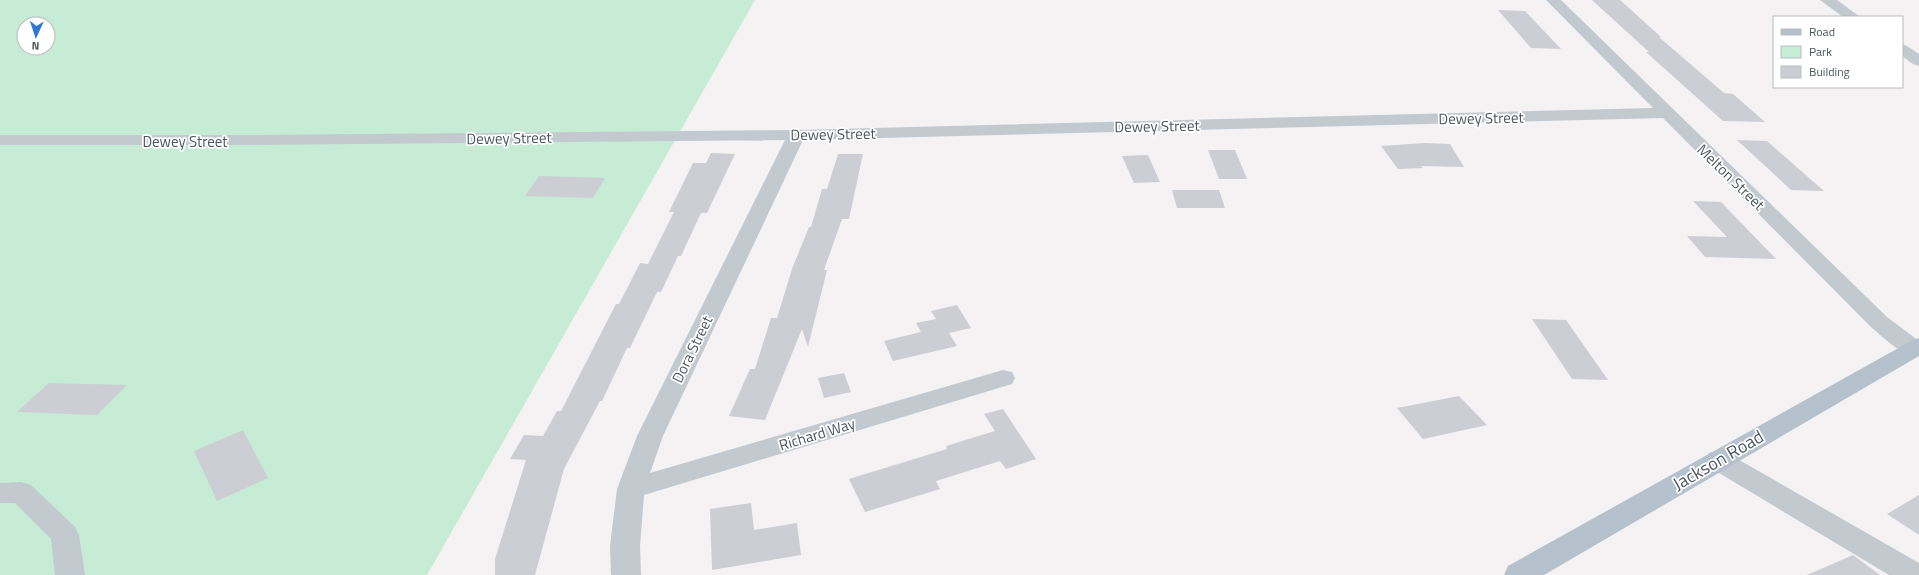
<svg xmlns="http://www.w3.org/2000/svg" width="1919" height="575" viewBox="0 0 1919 575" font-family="'Titillium Web',sans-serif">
  <rect width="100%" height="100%" fill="#f4f2f2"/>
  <path fill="#c6ecd5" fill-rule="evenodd" d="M0,0H755L427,575H0ZM24,24H48V48H24Z"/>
  <g fill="#cdced4">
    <polygon points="1592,0 1620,0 1661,37 1659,37 1724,93 1733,94 1765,122 1723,121 1646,52 1649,52"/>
    <polygon points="1498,10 1525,11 1561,49 1531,48"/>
    <polygon points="1737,140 1767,141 1824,191 1791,190"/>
    <polygon points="1425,143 1450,144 1464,167 1421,166 1423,168 1398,169 1381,146"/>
    <polygon points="1208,150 1235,150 1247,179 1219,179"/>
    <polygon points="711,153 735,154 707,213 701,213 681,256 678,256 661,292 657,292 630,348 627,348 602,401 600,401 564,469 535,575 495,575 495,559 526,460 510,459 524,435 543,436 557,411 561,411 616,304 619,304 640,263 648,264 674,212 669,212 693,163 706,163"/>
    <polygon points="838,154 863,154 849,219 842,219 824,270 827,270 808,347 802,329 765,420 729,416 750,369 755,369 771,318 777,318 792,269 809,227 811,227 822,189 827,189"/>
    <polygon points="1148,155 1160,182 1134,183 1122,156"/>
    <polygon points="539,176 605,178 593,198 525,196"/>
    <polygon points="1172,190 1219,190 1225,208 1177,208"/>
    <polygon points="1693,201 1721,202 1776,259 1705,257 1687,236 1727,237"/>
    <polygon points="957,305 971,328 949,333 957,346 893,361 884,341 921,332 916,323 936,319 931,311"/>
    <polygon points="1532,319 1566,320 1608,380 1572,379"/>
    <polygon points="844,373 851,392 824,398 818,378"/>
    <polygon points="49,383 127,385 97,415 17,412"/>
    <polygon points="1459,396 1487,425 1423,439 1397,408"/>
    <polygon points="1003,409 1036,459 1006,469 1000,461 936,481 940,489 865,512 849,479 947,449 946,446 995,431 984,414"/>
    <polygon points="243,430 268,478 217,501 194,451"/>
    <polygon points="1919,495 1919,535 1887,514"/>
    <polygon points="751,503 754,530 797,523 801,555 712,570 710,509"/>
    <polygon points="1853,555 1880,575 1807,575"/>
  </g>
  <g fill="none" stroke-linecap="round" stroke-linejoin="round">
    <g fill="#c2c9cf" fill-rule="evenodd">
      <path d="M1546,0H1561L1887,317L1919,341V355C1904,359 1882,336 1871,327L1663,118L803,140L663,436L650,473L1003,370L1012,372L1015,378L1012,384L644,495L640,546L641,575H611L610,546L617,489L637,436L785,140L252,145H0V135H252L797,130L1653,108Z"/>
      <polygon points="1820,0 1837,0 1860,17 1843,17"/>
      <polygon points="1902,44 1907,46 1919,54 1919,66 1913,64 1902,56"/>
      <polygon points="1718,450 1727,453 1919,563 1919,575 1889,575 1709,467 1705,460 1709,453"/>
      <polygon points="21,482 31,485 75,527 79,535 85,575 55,575 51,539 15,503 0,503 0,483"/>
    </g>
    <polygon fill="#b5c1cd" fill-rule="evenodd" points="1919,338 1919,356 1544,575 1504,575 1508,566 1911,341"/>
  </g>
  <g text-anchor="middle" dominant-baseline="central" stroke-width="3.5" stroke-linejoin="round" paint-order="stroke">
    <g font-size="15" fill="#4c555e" stroke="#fff">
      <text transform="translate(1481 118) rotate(-1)">Dewey Street</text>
      <text transform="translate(1157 126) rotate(-1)">Dewey Street</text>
      <text transform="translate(833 134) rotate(-1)">Dewey Street</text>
      <text transform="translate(509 138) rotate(-1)">Dewey Street</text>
      <text x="185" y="141">Dewey Street</text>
      <text transform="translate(1731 177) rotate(44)">Melton Street</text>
      <text transform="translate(692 349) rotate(-64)">Dora Street</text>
      <text transform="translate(817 434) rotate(-17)">Richard Way</text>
    </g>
    <g font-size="18" fill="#4c555e" stroke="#fff">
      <text transform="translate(1718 460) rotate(-30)">Jackson Road</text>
    </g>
  </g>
  <rect x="1773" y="16" width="130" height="72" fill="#ffffff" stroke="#b7bbbf"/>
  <rect x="1781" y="29" width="20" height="6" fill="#b5c1cd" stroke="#b7bbbf"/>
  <text x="1809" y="36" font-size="12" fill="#4c555e">Road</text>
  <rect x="1781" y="46" width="20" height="12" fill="#c6ecd5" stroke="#b7bbbf"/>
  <text x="1809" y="56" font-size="12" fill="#4c555e">Park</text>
  <rect x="1781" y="66" width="20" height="12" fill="#cdced4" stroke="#b7bbbf"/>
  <text x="1809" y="76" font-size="12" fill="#4c555e">Building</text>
  <g transform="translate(36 36) rotate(183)"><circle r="19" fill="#ffffff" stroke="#b7bbbf"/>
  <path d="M0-3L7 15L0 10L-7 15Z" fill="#2d76d3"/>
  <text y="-6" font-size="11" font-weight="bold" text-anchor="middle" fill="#4c555e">N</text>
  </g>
</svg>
